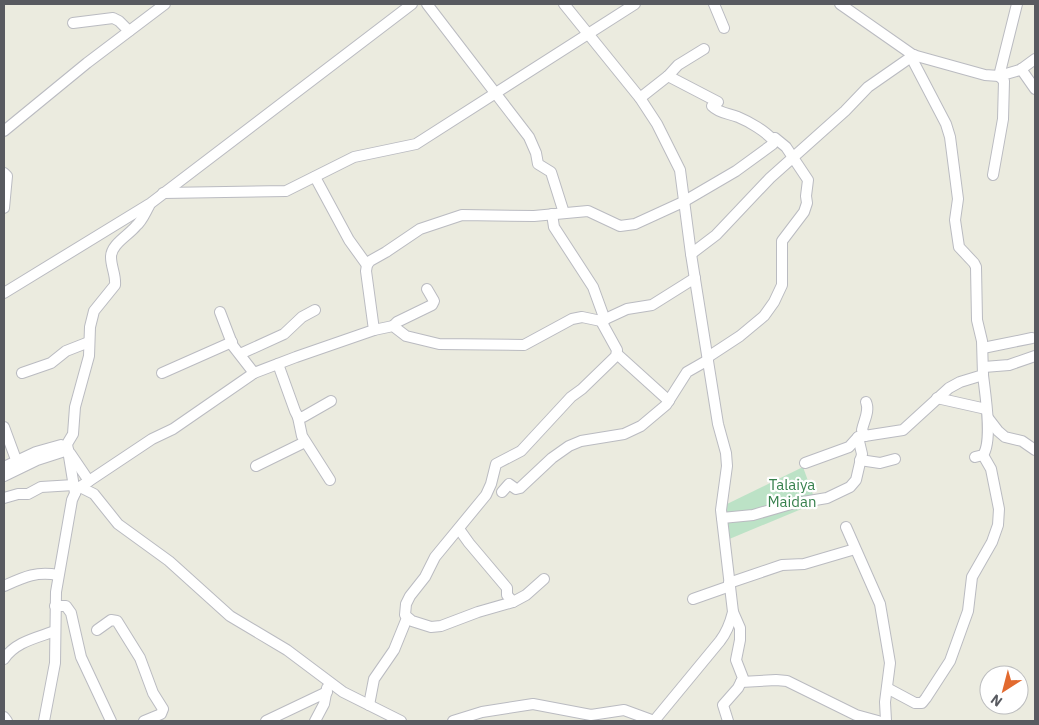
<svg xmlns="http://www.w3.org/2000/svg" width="1039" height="725" viewBox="0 0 1039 725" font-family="'IBM Plex Sans',sans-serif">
  <rect width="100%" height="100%" fill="#ebebdf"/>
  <polygon fill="#bce2c6" points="803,467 816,503 727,540 727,504"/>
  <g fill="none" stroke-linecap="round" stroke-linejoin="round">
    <defs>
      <g id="minor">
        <polyline points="427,4 529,137 536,153 538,164 551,172 564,213"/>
        <path d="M564,4L640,98L657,124L680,170L691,254L718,424L726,453L727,466L721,510L733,612C730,624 727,632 720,641L654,721"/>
        <polyline points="714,4 724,28"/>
        <polyline points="840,4 913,55 985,75 999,76 1017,4"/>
        <polyline points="73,23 113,18 119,21 129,31"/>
        <polyline points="1021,69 1035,89"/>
        <polyline points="668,76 718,102"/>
        <polyline points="640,98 668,76 678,65 704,49"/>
        <polyline points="4,131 87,63 165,4"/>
        <polyline points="4,173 7,176 4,208"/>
        <polyline points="993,175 1003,119 1004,81 999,76 1020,70 1035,59"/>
        <polyline points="315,177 349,240 367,265"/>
        <polyline points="163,193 286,191 354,157 416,144 635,4"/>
        <polyline points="552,214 554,227 593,287 605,320"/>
        <polyline points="691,254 716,235 770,178 845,111 868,87 914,55"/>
        <polyline points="4,293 151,203 412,4"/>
        <polyline points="220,312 233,346 254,373"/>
        <polyline points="393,326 397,322 432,305 434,301 427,289"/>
        <polyline points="374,330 393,326 406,336 439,344 524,345 572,319 582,317 601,321 627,309 652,305 695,278"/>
        <polyline points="983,348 1032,338"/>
        <polyline points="240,354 284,334 302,317 315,310"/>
        <polyline points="617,354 669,401"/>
        <polyline points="708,357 740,336 764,316 774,302 782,285 782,241 804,212 807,203 806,196 808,180 786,147 775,138"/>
        <polyline points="278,364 295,411 298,417 303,417 331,401"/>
        <polyline points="984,367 1009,365 1035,356"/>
        <polyline points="22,373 51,363 66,351 89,342"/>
        <polyline points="162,373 232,342"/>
        <polyline points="937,398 986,409"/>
        <polyline points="298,417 302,436 330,480"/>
        <polyline points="988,418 998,431 1005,437 1022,441 1035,450"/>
        <polyline points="4,427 18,465"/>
        <path d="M865,436L862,430C864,420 870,411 866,402"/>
        <polyline points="70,453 89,481"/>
        <path d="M975,457L983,455C993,441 985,393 983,375"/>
        <polyline points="860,460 880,463 895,459"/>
        <polyline points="805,463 849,447 858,437 903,430 949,388 960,382 983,375 982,341 977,320 976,267 974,263 959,247 955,220 958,199 950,137 946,124 911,57"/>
        <polyline points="256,466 305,442"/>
        <polyline points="4,467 36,452 61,445"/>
        <polyline points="4,476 37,460 68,450"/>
        <polyline points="80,487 94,494 118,524 169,561 230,616 287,650 343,692 401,721"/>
        <polyline points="502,492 509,484 516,489 520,488 552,458 569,446 581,441 624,434 641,426 666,405 687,372 708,360"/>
        <path d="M75,493L67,444L73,434L75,407L89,356L90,327L94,311L115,285C116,275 111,267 111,257C111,244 129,235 136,226C142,221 145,213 149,206"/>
        <polyline points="4,498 18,494 28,494 41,487 74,485"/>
        <polyline points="722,518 753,515 791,504 827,498 850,487 856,480 862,454 858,437"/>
        <polyline points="846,527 880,604 890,663 885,702 886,721"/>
        <polyline points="459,529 469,543 507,588 507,595 513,602"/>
        <polyline points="544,579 526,595 513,602 478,612 441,626 431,627 412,621 405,615 406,604 410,596 425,577 435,557 486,495 491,484 496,464 521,451 571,397 582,389 616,356 617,350 601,321"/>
        <polyline points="729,583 782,565 804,564 855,549"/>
        <path d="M4,586C24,577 36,571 58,575"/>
        <polyline points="693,599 730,586"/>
        <polyline points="55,606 66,606 71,613 81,657 111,721"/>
        <polyline points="97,630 111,620 117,621 140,658 153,693 163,709 161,714 144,721"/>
        <path d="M4,659C15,642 36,638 55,631"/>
        <polyline points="741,682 776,680 787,681 856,715 878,721"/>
        <polyline points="887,688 915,703 922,703 926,698 950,661 968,611 972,577 992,542 998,525 999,509 991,469 983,455"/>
        <polyline points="369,705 374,679 394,650 407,618"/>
        <polyline points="4,717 7,721"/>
        <path d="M44,721L55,663L56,592L72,500L77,489L152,439L173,429L254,373L296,357L374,330L366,271L367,265L370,261L386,252L420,229L462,215L534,216L588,211L620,226L635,224L683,202L736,171L773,144V140C765,131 750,122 738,117C729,113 720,114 712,106"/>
        <polyline points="266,721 327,692"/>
        <polyline points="315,721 324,704 327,688"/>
        <polyline points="453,721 482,712 533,704 591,715 624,710 654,721"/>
        <polyline points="728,721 723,705 738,688 743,678 736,660 740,640 740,628 733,612"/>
      </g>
    </defs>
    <use href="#minor" stroke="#babbc1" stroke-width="12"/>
    <use href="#minor" stroke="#fff" stroke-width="10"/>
  </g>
  <g text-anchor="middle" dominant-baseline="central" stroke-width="4.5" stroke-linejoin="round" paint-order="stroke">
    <g font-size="15" fill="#37814d" stroke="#fff">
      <text x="792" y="484">Talaiya<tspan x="792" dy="17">Maidan</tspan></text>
    </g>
  </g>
  <rect width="1039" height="725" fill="none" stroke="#585a60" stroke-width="10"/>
  <g transform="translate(1004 690) rotate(216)"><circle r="24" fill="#ffffff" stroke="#bcbdbf"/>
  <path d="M0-4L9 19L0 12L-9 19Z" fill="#e26a2f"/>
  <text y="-8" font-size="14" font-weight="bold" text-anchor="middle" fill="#585a60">N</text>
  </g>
</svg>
